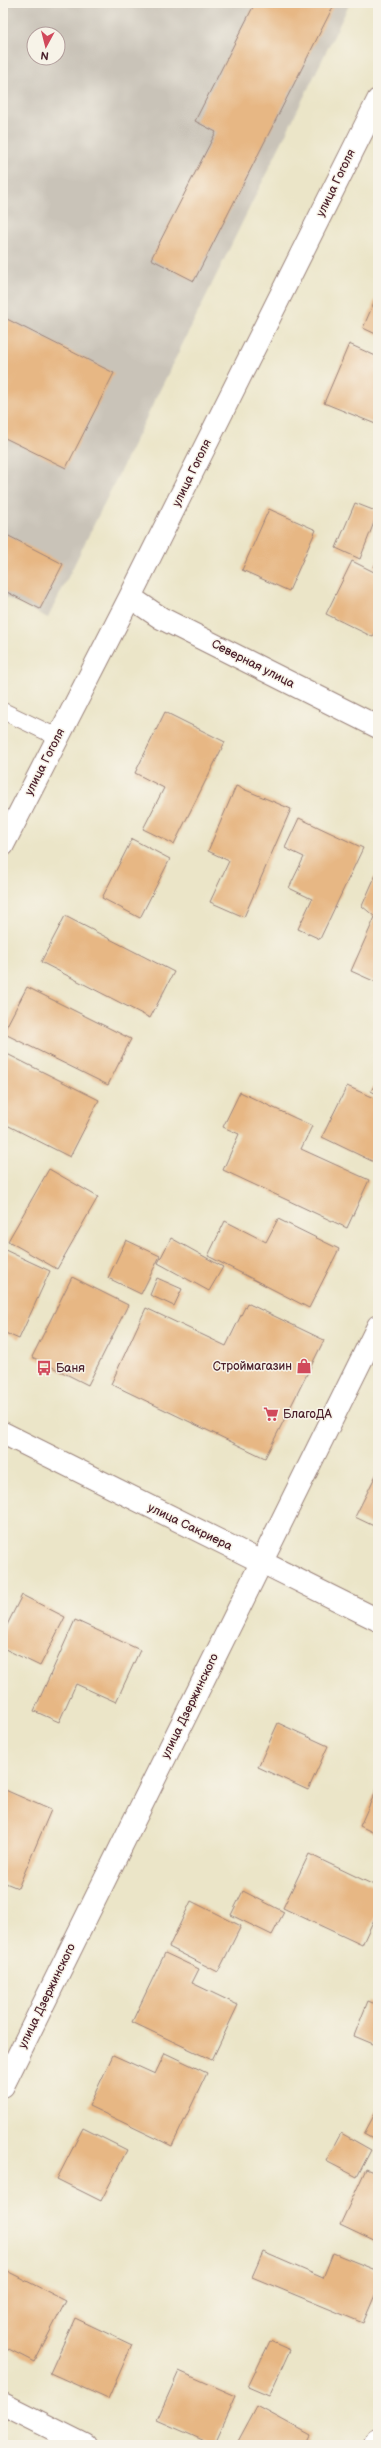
<svg xmlns="http://www.w3.org/2000/svg" width="381" height="2448" viewBox="0 0 381 2448" font-family="'Balsamiq Sans',sans-serif">
<style>
.industrial{fill:#c9c3b8;fill-rule:evenodd}
.building{fill:#e7b784}
.lines{fill:none;stroke-linecap:round;stroke-linejoin:round}
.service-casing{stroke:#9a827a;stroke-width:18}
.minor-casing{stroke:#9a827a;stroke-width:24}
.tertiary-casing{stroke:#9a827a;stroke-width:24}
.service{stroke:#fff;stroke-width:16}
.minor{stroke:#fff;stroke-width:22}
.tertiary{stroke:#fff;stroke-width:22}
.labels{text-anchor:middle;dominant-baseline:central;stroke-width:3;stroke-linejoin:round;paint-order:stroke}
.street-label{font-size:12px;fill:#4a1f2b;stroke:#f7f3e8}
.poi-label{font-size:12px;fill:#4a1f2b;stroke:#f7f3e8;text-anchor:start}
</style>
<rect width="100%" height="100%" fill="#f7f3e8"/>
<filter id="ink" filterUnits="userSpaceOnUse"><feTurbulence type="fractalNoise" baseFrequency=".025" numOctaves="2"/><feDisplacementMap in="SourceGraphic" scale="8" xChannelSelector="R" yChannelSelector="G"/><feConvolveMatrix kernelMatrix="1 2 1 2 8 2 1 2 1" color-interpolation-filters="sRGB"/></filter>
<filter id="wash" filterUnits="userSpaceOnUse"><feTurbulence type="fractalNoise" baseFrequency=".012" numOctaves="4" result="noise"/><feDisplacementMap in="SourceGraphic" scale="16" xChannelSelector="R" yChannelSelector="G"/><feGaussianBlur stdDeviation="0.9" result="paint"/><feColorMatrix in="noise" values="0 0 0 0 0 0 0 0 0 0 0 0 0 0 0 0 0 1.4 0 .05"/><feComposite in="paint" operator="in"/></filter>
<g filter="url(#wash)">
<rect width="100%" height="100%" fill="#ebe5c8"/>
<path class="industrial" d="M3 3H350L48 618 3 596ZM34 34H58V58H34Z"/>
<g id="blocks">
<path class="building" d="M255 3H335L194 281 151 259 216 132 195 121Z
M378 293V335L363 328Z
M3 317 114 373 66 468 3 437Z
M349 344 378 357V425L324 403Z
M355 503 378 512 360 559 336 548Z
M269 509 316 530 289 591 242 570Z
M3 533 63 564 40 609 3 590Z
M378 559V569L374 567Z
M352 561 378 574V627L373 637 326 614Z
M165 712 225 742 174 844 143 829 164 788 135 773Z
M236 786 291 809 244 917 210 902 229 861 208 851Z
M299 818 363 848 320 939 298 929 312 899 289 888 304 857 285 848Z
M132 839 170 859 140 918 102 898Z
M378 870V983L351 971 375 917 362 906Z
M65 916 174 972 150 1018 41 962Z
M27 987 131 1039 108 1085 3 1033Z
M3 1052 99 1100 70 1157 3 1123Z
M378 1079V1095L371 1091Z
M347 1086 378 1100V1164L322 1137Z
M240 1092 312 1126 301 1149 369 1180 347 1228 223 1170 239 1134 223 1127Z
M49 1169 98 1197 57 1269 8 1241Z
M278 1219 339 1249 309 1308 208 1256 225 1221 266 1242Z
M171 1238 223 1267 209 1291 158 1263Z
M126 1240 160 1256 141 1294 108 1278Z
M3 1249 50 1271 19 1339 3 1332Z
M72 1277 128 1305 88 1385 32 1357Z
M157 1278 182 1289 174 1306 150 1295Z
M247 1303 324 1340 265 1458 111 1384 146 1308 226 1346Z
M378 1471V1528L355 1517Z
M22 1595 65 1617 40 1666 3 1648V1633Z
M75 1620 140 1650 116 1702 76 1684 59 1722 34 1711Z
M278 1723 328 1746 308 1790 258 1767Z
M378 1786V1835L360 1826Z
M3 1789 51 1810 18 1888 3 1882Z
M309 1854 378 1887V1911L362 1945 283 1908Z
M243 1891 284 1912 272 1935 231 1915Z
M191 1901 241 1926 218 1972 169 1947Z
M165 1953 199 1969 192 1983 238 2005 212 2060 132 2022Z
M368 2001 378 2005V2046L354 2036Z
M165 2053 207 2073 172 2146 89 2106 113 2055 155 2074Z
M378 2108V2142L364 2134Z
M83 2128 127 2150 101 2201 57 2179Z
M341 2133 371 2150 357 2177 326 2161Z
M366 2169 378 2174V2243L340 2225Z
M263 2252 323 2278 333 2253 378 2271V2288L363 2323 252 2277Z
M3 2269 66 2301 34 2362 3 2346Z
M75 2318 132 2345 108 2399 50 2373Z
M270 2341 290 2350 269 2396 248 2387Z
M179 2371 236 2396 214 2445 157 2420Z
M257 2406 310 2435 305 2445H236Z"/>
</g>
</g>
<g filter="url(#ink)">
<use href="#blocks" fill-opacity="0" stroke="#9a827a" stroke-width="1"/>
<g class="lines">
<g class="service-casing">
<path id="service" d="M3 711 57 737"/>
</g>
<g class="minor-casing">
<path id="minor" d="M130 597 161 618 378 727
M3 845 130 597 378 100
M3 2086 378 1326
M3 2404 85 2445
M375 2445 378 2439"/>
</g>
<g class="tertiary-casing">
<path id="tertiary" d="M3 1433 378 1620"/>
</g>
<use href="#service" class="service"/>
<use href="#minor" class="minor"/>
<use href="#tertiary" class="tertiary"/>
</g>
</g>
<defs>
<g id="shop-bare" transform="scale(1.2)"><path d="M-5-2.5h2.3a2.7 3.5 0 0 1 5.4 0H5L5.5 6h-11ZM-1.5-2.5h3a1.5 2.3 0 0 0-3 0Z" fill="#d1495b" stroke="#f7f3e8" stroke-width="2.5" paint-order="stroke"/></g>
<g id="bus-bare" transform="scale(1.2)"><path d="M-5-6H5V4H4V6H2V4H-2V6H-4V4H-5ZM-3.5-4V0h7V-4ZM-3.5 1.2v1.5H-2V1.2ZM2 1.2v1.5H3.5V1.2Z" fill="#d1495b" stroke="#f7f3e8" stroke-width="2.5" paint-order="stroke"/></g>
<g id="supermarket-bare" transform="scale(1.2)"><path d="M-6-5.5h2.5l.6 2H6L4.5 2H-2.5L-4.4-4H-6ZM-1.5 3.2a1.3 1.3 0 1 0 .1 0ZM3 3.2a1.3 1.3 0 1 0 .1 0Z" fill="#d1495b" stroke="#f7f3e8" stroke-width="2.5" paint-order="stroke"/></g>
</defs>
<g fill-rule="evenodd">
<use href="#shop-bare" x="304" y="1366"/>
<use href="#bus-bare" x="44" y="1368"/>
<use href="#supermarket-bare" x="271" y="1414"/>
</g>
<g class="labels">
<g class="street-label">
<text transform="translate(336 183) rotate(-64)">улица Гоголя</text>
<text transform="translate(192 473) rotate(-64)">улица Гоголя</text>
<text transform="translate(253 664) rotate(27)">Северная улица</text>
<text transform="translate(45 762) rotate(-63)">улица Гоголя</text>
<text transform="translate(190 1527) rotate(26)">улица Сакриера</text>
<text transform="translate(190 1706) rotate(-64)">улица Дзержинского</text>
<text transform="translate(47 1996) rotate(-64)">улица Дзержинского</text>
</g>
<g class="poi-label">
<text x="292" y="1366" text-anchor="end">Строймагазин</text>
<text x="56" y="1368">Баня</text>
<text x="283" y="1414">БлагоДА</text>
</g>
</g>
<rect width="381" height="2448" fill="none" stroke="#f7f3e8" stroke-width="16"/>
<g transform="translate(46 46) rotate(187)"><circle r="19" fill="#f7f3e8" stroke="#b29e9c"/>
<path d="M0-3L7 15L0 10L-7 15Z" fill="#d1495b"/>
<text y="-6" font-size="11" font-weight="bold" text-anchor="middle" fill="#4a1f2b">N</text>
</g>
</svg>
